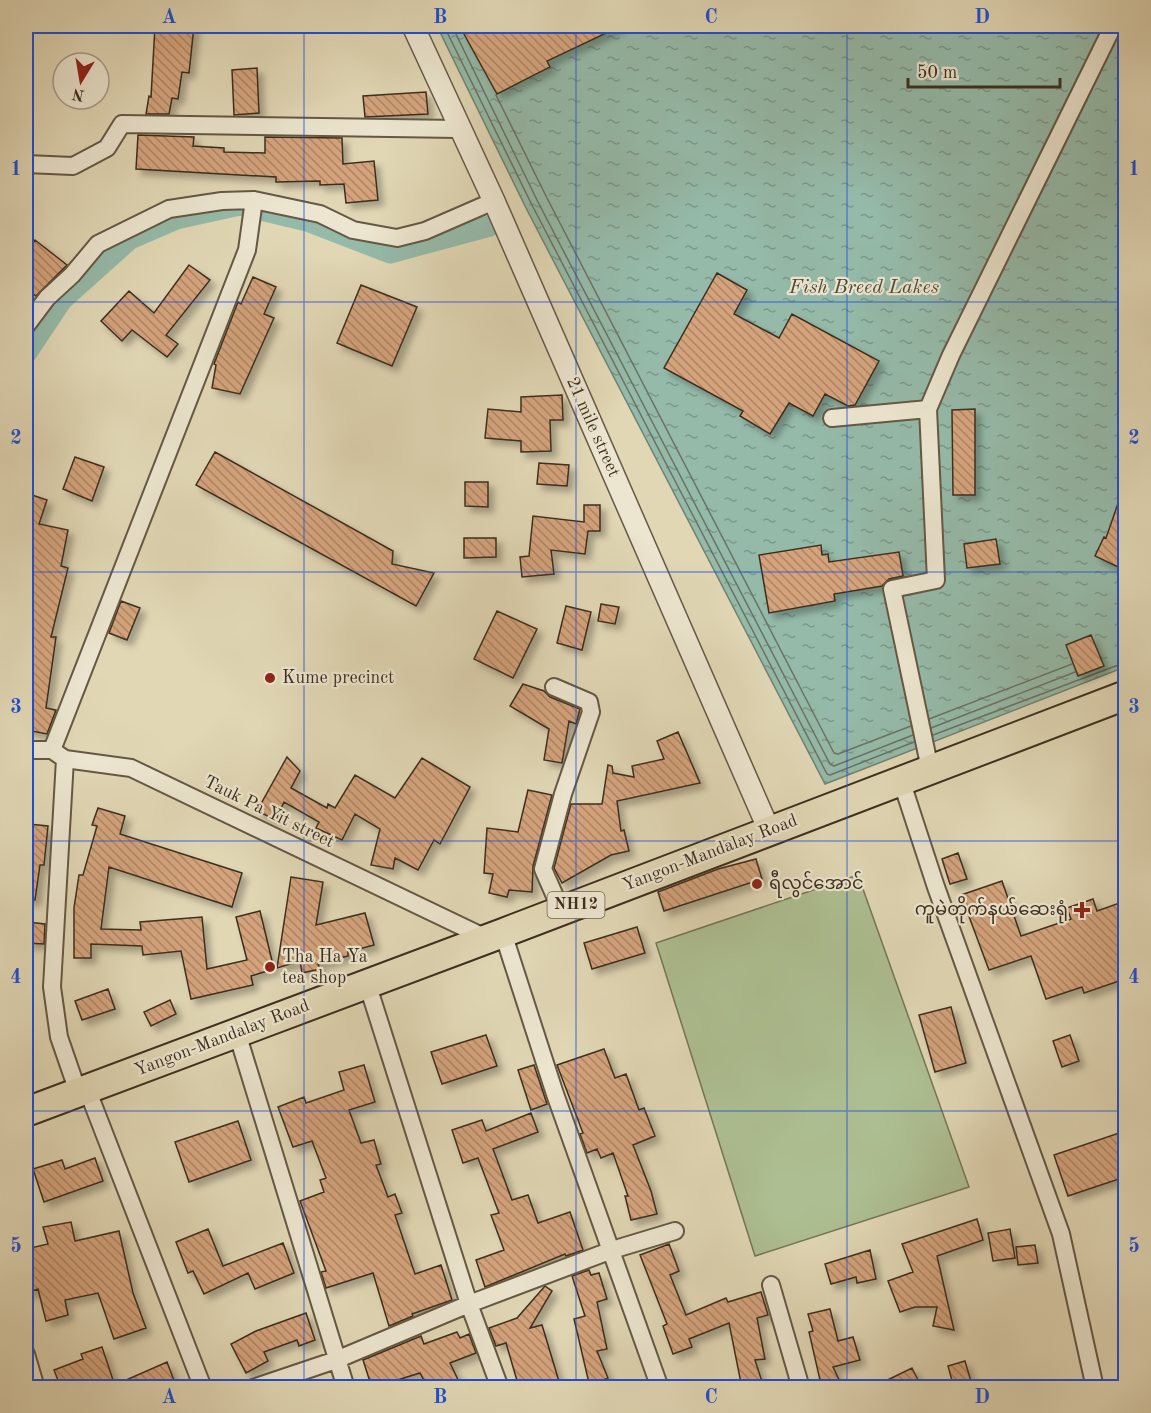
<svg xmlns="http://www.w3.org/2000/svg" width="1151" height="1413" viewBox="0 0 1151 1413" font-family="'Old Standard TT','Noto Sans Myanmar',serif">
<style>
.pitch{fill:#adbf92;stroke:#747658;stroke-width:1.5}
.water{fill:url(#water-ripples);stroke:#718271;stroke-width:1.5}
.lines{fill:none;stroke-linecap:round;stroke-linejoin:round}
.shore{stroke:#687464;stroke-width:1.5}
.canal{stroke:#95baa9;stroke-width:21}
.building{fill:url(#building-back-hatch);stroke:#3c2e1e;stroke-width:1.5;filter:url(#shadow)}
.minor-casing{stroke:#655844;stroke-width:20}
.tertiary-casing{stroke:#655844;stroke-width:24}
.trunk-casing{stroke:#3c2e1e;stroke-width:32}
.minor{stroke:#ece5cf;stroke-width:16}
.tertiary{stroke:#ece5cf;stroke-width:21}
.trunk{stroke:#e1d7b5;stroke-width:28}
.grid{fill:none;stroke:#1d4ed8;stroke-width:1.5;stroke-opacity:0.55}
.poi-dot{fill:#8f2418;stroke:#ece5cf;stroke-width:2}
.labels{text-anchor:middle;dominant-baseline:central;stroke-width:4.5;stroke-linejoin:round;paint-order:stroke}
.shield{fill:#ece5cf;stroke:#716553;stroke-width:1.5}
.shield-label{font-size:16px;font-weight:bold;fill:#3c2e1e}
.street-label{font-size:18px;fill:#3c2e1e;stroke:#ece5cf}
.poi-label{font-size:18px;fill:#3c2e1e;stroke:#ece5cf;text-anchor:start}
.water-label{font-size:20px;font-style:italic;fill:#4e4a3a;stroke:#ece5cf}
.neatline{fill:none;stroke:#1d4ed8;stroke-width:2}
.grid-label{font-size:20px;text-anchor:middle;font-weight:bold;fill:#1d4ed8}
</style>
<defs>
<pattern id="water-ripples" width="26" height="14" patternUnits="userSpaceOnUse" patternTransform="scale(1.5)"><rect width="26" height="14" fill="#95baa9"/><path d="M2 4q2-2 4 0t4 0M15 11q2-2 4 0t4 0" fill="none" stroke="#7b9889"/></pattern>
<pattern id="building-back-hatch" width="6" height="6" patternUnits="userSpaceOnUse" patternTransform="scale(1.5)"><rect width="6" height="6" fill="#d4a37c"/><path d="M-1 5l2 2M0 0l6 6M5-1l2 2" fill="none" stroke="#ad8565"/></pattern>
<filter id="shadow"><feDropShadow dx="5.5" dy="5.5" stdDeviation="3" flood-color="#0004"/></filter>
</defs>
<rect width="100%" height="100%" fill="#e1d7b5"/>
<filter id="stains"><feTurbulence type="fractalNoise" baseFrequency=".00333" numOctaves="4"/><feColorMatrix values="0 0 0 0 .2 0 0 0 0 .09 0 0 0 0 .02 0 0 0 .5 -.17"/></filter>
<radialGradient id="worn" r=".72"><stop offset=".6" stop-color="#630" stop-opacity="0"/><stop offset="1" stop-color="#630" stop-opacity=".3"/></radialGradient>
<path class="pitch" d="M858 875 969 1187 755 1256 656 943Z"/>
<path class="water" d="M437 26H1125V667L825 784 526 208Z"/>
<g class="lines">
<path class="shore" d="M444 26 532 205 827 774 830 775 914 742
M452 26 538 202 830 764 834 766 913 735
M496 95 547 198 834 753 838 754 911 726
M929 719 1072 664
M931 728 1075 672
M933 735 1126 662"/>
<path class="canal" d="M26 354 62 300 130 239 176 219 240 205 307 221 390 253 490 226"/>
</g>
<path class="building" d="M155 26H194L189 73 182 72 178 99 172 98 169 114H146L149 96 151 97Z
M477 26H621L547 61 550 67 497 94 464 34Z
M257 68 259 113 234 115 232 70Z
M426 92 428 114 365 117 363 96Z
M138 135 194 137 193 146 224 148V152L265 153V137L342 138 343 164 374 161 378 200 346 203 344 184 320 185V181L276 182V177L136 169Z
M35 240 67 265 36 296 26 288V252Z
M189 265 210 280 166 335 178 344 167 357 132 330 122 341 101 321 129 291 154 313Z
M717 273 747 290 734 314 779 338 792 314 879 361 855 405 848 406 825 394 813 416 789 403 770 434 740 416 743 411 664 368Z
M253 277 276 287 264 314 274 318 240 394 212 388 216 365 214 364 238 302 241 304Z
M361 285 417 307 392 366 337 343Z
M562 395 563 420H550L551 451 521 452V441L485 438 488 409 521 412V397Z
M975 409V495H953L952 410Z
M215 452 393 551 392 564 434 573 416 606 196 485Z
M75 457 104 467 92 501 63 489Z
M539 463 569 465 567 486 537 484Z
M465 482H488V507L465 506Z
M1123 489 1125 490V550L1118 567 1095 556 1104 537 1106 538Z
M26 493 47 500 39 524 68 530 61 566 68 568 51 637H56L46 708 56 710 47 734 26 730Z
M584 505H600V531H588L585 554 551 550 554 574 522 577 520 557 529 556 533 516 584 522Z
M464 538H496V557L464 558Z
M996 539 1000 564 967 568 964 544Z
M821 545 822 555 828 554 829 562 899 552 903 576 889 579 882 586 834 594 835 601 769 613 759 555Z
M121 601 140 608 127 640 109 633Z
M601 604 619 607 615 624 598 621Z
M566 606 591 612 582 650 557 643Z
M497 611 537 629 513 678 474 659Z
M1091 635 1104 666 1078 676 1066 645Z
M523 684 544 691 550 697 580 709 576 724 569 721 562 763 544 760 549 729 510 706Z
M678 732 700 783 617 801 621 831 624 830 629 851 611 855 562 883 554 868 571 804H602L608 765 612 766 613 773 634 777 632 766 664 759 657 741Z
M287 757 300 771 291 788 327 808 328 804 335 808 355 775 395 798 422 758 470 787 440 844 434 840 418 870 395 858 393 869 371 865 380 829 355 814 342 840 316 828 319 822 284 802 276 820 257 811Z
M528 790 552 795 533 866 532 892 509 890 507 897 489 893 493 874 484 873 487 828 518 832Z
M98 808 125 816 120 834 242 873 232 907 109 867 101 929 141 930 140 922 202 917 207 969 247 960 236 917 260 911 274 969 251 976 253 985 191 999 181 951 143 955 142 946 91 944V958H74V908L79 875H83L97 826 92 825Z
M28 824 48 826 44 865H40L35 900H26Z
M958 853 967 879 950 884 942 859Z
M756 859 762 879 664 911 658 892 718 869Z
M291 877 323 882 316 925 365 913 374 945 348 952V956L318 964 320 969 302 973 300 961 277 968Z
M1002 881 1021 936 1071 919 1067 908 1093 899 1097 911 1125 901V946L1119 948 1125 968V979L1084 993 1082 987 1046 999 1031 956 989 970 961 895Z
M27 922 45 924 44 944 26 943Z
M637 927 645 953 592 969 584 943Z
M108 989 115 1009 82 1020 75 1001Z
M170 1000 176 1014 151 1026 144 1012Z
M951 1007 966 1063 935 1072 919 1015Z
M486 1035 497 1066 442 1084 431 1052Z
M1070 1035 1079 1061 1062 1067 1053 1041Z
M604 1049 615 1078 626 1074 639 1110 644 1108 655 1136 633 1145 651 1191 657 1214 631 1220 625 1196H628L613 1153 601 1158 597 1149 587 1153 580 1134 583 1133 557 1065Z
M364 1065 375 1102 349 1110 361 1143 374 1140 381 1164 376 1165 388 1197 395 1194 402 1213 395 1215 415 1274 441 1265 452 1300 412 1314 413 1316 389 1326 373 1273 326 1288 321 1272 326 1271 300 1201 324 1192 320 1180 326 1178 312 1141 293 1147 278 1107 304 1097 306 1103 344 1090 339 1072Z
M534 1065 547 1104 531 1110 518 1070Z
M531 1113 538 1132 493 1149 512 1200 528 1195 538 1223 570 1212 583 1250 566 1256 565 1254 485 1287 476 1260 504 1250 491 1215 499 1213 478 1158 463 1163 452 1130 482 1120 486 1131Z
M238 1121 251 1160 189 1182 175 1142Z
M1125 1131V1177L1068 1196 1054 1155Z
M95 1158 103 1181 44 1202 33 1169 62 1160 65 1169Z
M977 1219 983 1240 937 1256 954 1330 933 1326 937 1307H915L900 1312 888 1281 913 1272 902 1244Z
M71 1222 75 1241 119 1231 133 1293 146 1328 114 1339 98 1293 65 1300 68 1315 46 1321 38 1289 26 1293V1249L48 1244 43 1227Z
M208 1229 223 1266 283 1243 294 1273 255 1289 248 1273 204 1294 193 1271 188 1273 176 1242Z
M1010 1229 1015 1258 993 1261 988 1233Z
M669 1244 679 1271 670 1275 686 1315 726 1298 728 1302 761 1292 768 1315 757 1318 765 1359 755 1360 764 1388H742L729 1323 689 1339 692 1347 673 1354 663 1326 667 1324 640 1255Z
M1035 1245 1038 1263 1018 1265 1016 1247Z
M870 1250 876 1279 857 1283 856 1277 831 1284 825 1264Z
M589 1270 591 1275 599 1273 607 1299 597 1302 607 1349 597 1351 608 1378 597 1383H589L574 1319 585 1316 572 1276Z
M545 1286 552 1291 530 1328 542 1325 561 1388H535L533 1380 518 1384 506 1343 496 1346 489 1328 517 1318Z
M830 1309 838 1341 853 1337 860 1360 833 1367 843 1388H825L820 1380 809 1332 813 1331 808 1314Z
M306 1313 315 1340 299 1346 297 1340 264 1352 268 1361 246 1373 231 1344 256 1331Z
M457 1332 460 1338 469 1334 476 1353 450 1363 462 1388H428L420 1373 372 1388 363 1360 421 1336 424 1344Z
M102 1347 113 1380 91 1388H61L54 1370 83 1359 81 1354Z
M965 1361 972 1385 954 1388 948 1366Z
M167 1362 175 1383 163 1388H108Z
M912 1368 922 1388H871Z"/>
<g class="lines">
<g class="minor-casing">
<path id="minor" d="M26 164 73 166 107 148 122 124 458 129
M26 326 47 298 72 275 98 244 169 209 222 201 254 200 320 214 353 230 397 238 425 231 494 201
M832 418 928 409
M554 687 589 702 591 712 563 794 543 869 561 910
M26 750H52L65 759 131 768 488 939
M52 750 247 250 254 200
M65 759 52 987 59 1037 78 1092
M930 769 892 589 936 580 928 409 951 355 1113 26
M901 780 936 887 1061 1234 1095 1388
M503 933 555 1094 660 1388
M367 983 469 1304 500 1388
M237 1033 346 1388
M87 1089 203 1388
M771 1285 801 1388
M26 1354 36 1388
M253 1388 336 1360 469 1304 612 1250 675 1231"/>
</g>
<g class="tertiary-casing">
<path id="tertiary" d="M413 26 494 201 769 830"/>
</g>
<g class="trunk-casing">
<path id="trunk" d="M26 1112 503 933 1126 695"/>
</g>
<use href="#minor" class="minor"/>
<use href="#tertiary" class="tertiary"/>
<use href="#trunk" class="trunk"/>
</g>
<path class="grid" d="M304 26V1388M576 26V1388M847 26V1388M26 302H1126M26 572H1126M26 841H1126M26 1111H1126"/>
<g class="poi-dot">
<circle cx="270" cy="678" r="6"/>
<circle cx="757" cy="884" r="6"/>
<path d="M1079 901h6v6h6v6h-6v6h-6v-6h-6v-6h6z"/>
<circle cx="270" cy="967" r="6"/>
</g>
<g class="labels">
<rect class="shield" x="547.5" y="892" width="57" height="26" rx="4.5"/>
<g class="shield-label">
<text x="576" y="905">NH12</text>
</g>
<g class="street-label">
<text transform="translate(593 427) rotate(66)">21 mile street</text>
<text transform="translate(269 812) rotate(26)">Tauk Pa Yit street</text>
<text transform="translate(710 853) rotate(-21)">Yangon-Mandalay Road</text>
<text transform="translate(222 1038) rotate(-21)">Yangon-Mandalay Road</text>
</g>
<g class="poi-label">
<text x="282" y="678">Kume precinct</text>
<text x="769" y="884">ရီလွင်အောင်</text>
<text x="1068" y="910" text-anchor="end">ကူမဲတိုက်နယ်ဆေးရုံ</text>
<text x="282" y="957">Tha Ha Ya<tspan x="282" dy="21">tea shop</tspan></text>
</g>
<g class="water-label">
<text x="864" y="288">Fish Breed Lakes</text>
</g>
</g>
<rect width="1151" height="1413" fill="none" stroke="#e1d7b5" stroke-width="66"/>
<g transform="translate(81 81) rotate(191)"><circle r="28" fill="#ece5cf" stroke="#a69c88" stroke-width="1.5"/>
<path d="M0-4.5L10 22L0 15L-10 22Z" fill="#8f2418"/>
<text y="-9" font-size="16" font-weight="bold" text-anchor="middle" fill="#3c2e1e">N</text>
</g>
<path d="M908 78v9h152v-9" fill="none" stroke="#3c2e1e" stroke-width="3"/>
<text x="917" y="78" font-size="18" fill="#3c2e1e" stroke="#ece5cf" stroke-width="4.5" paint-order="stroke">50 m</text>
<rect x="33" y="33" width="1085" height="1347" class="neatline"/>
<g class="grid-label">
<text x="169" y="23">A</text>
<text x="440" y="23">B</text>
<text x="711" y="23">C</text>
<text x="982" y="23">D</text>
<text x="16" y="175">1</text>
<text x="1134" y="175">1</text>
<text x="16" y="444">2</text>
<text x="1134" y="444">2</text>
<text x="16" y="713">3</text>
<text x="1134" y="713">3</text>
<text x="16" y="983">4</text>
<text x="1134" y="983">4</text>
<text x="16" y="1252">5</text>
<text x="1134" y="1252">5</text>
<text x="169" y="1403">A</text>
<text x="440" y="1403">B</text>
<text x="711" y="1403">C</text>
<text x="982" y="1403">D</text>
</g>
<rect width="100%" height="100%" filter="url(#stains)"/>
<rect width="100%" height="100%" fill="url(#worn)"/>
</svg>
